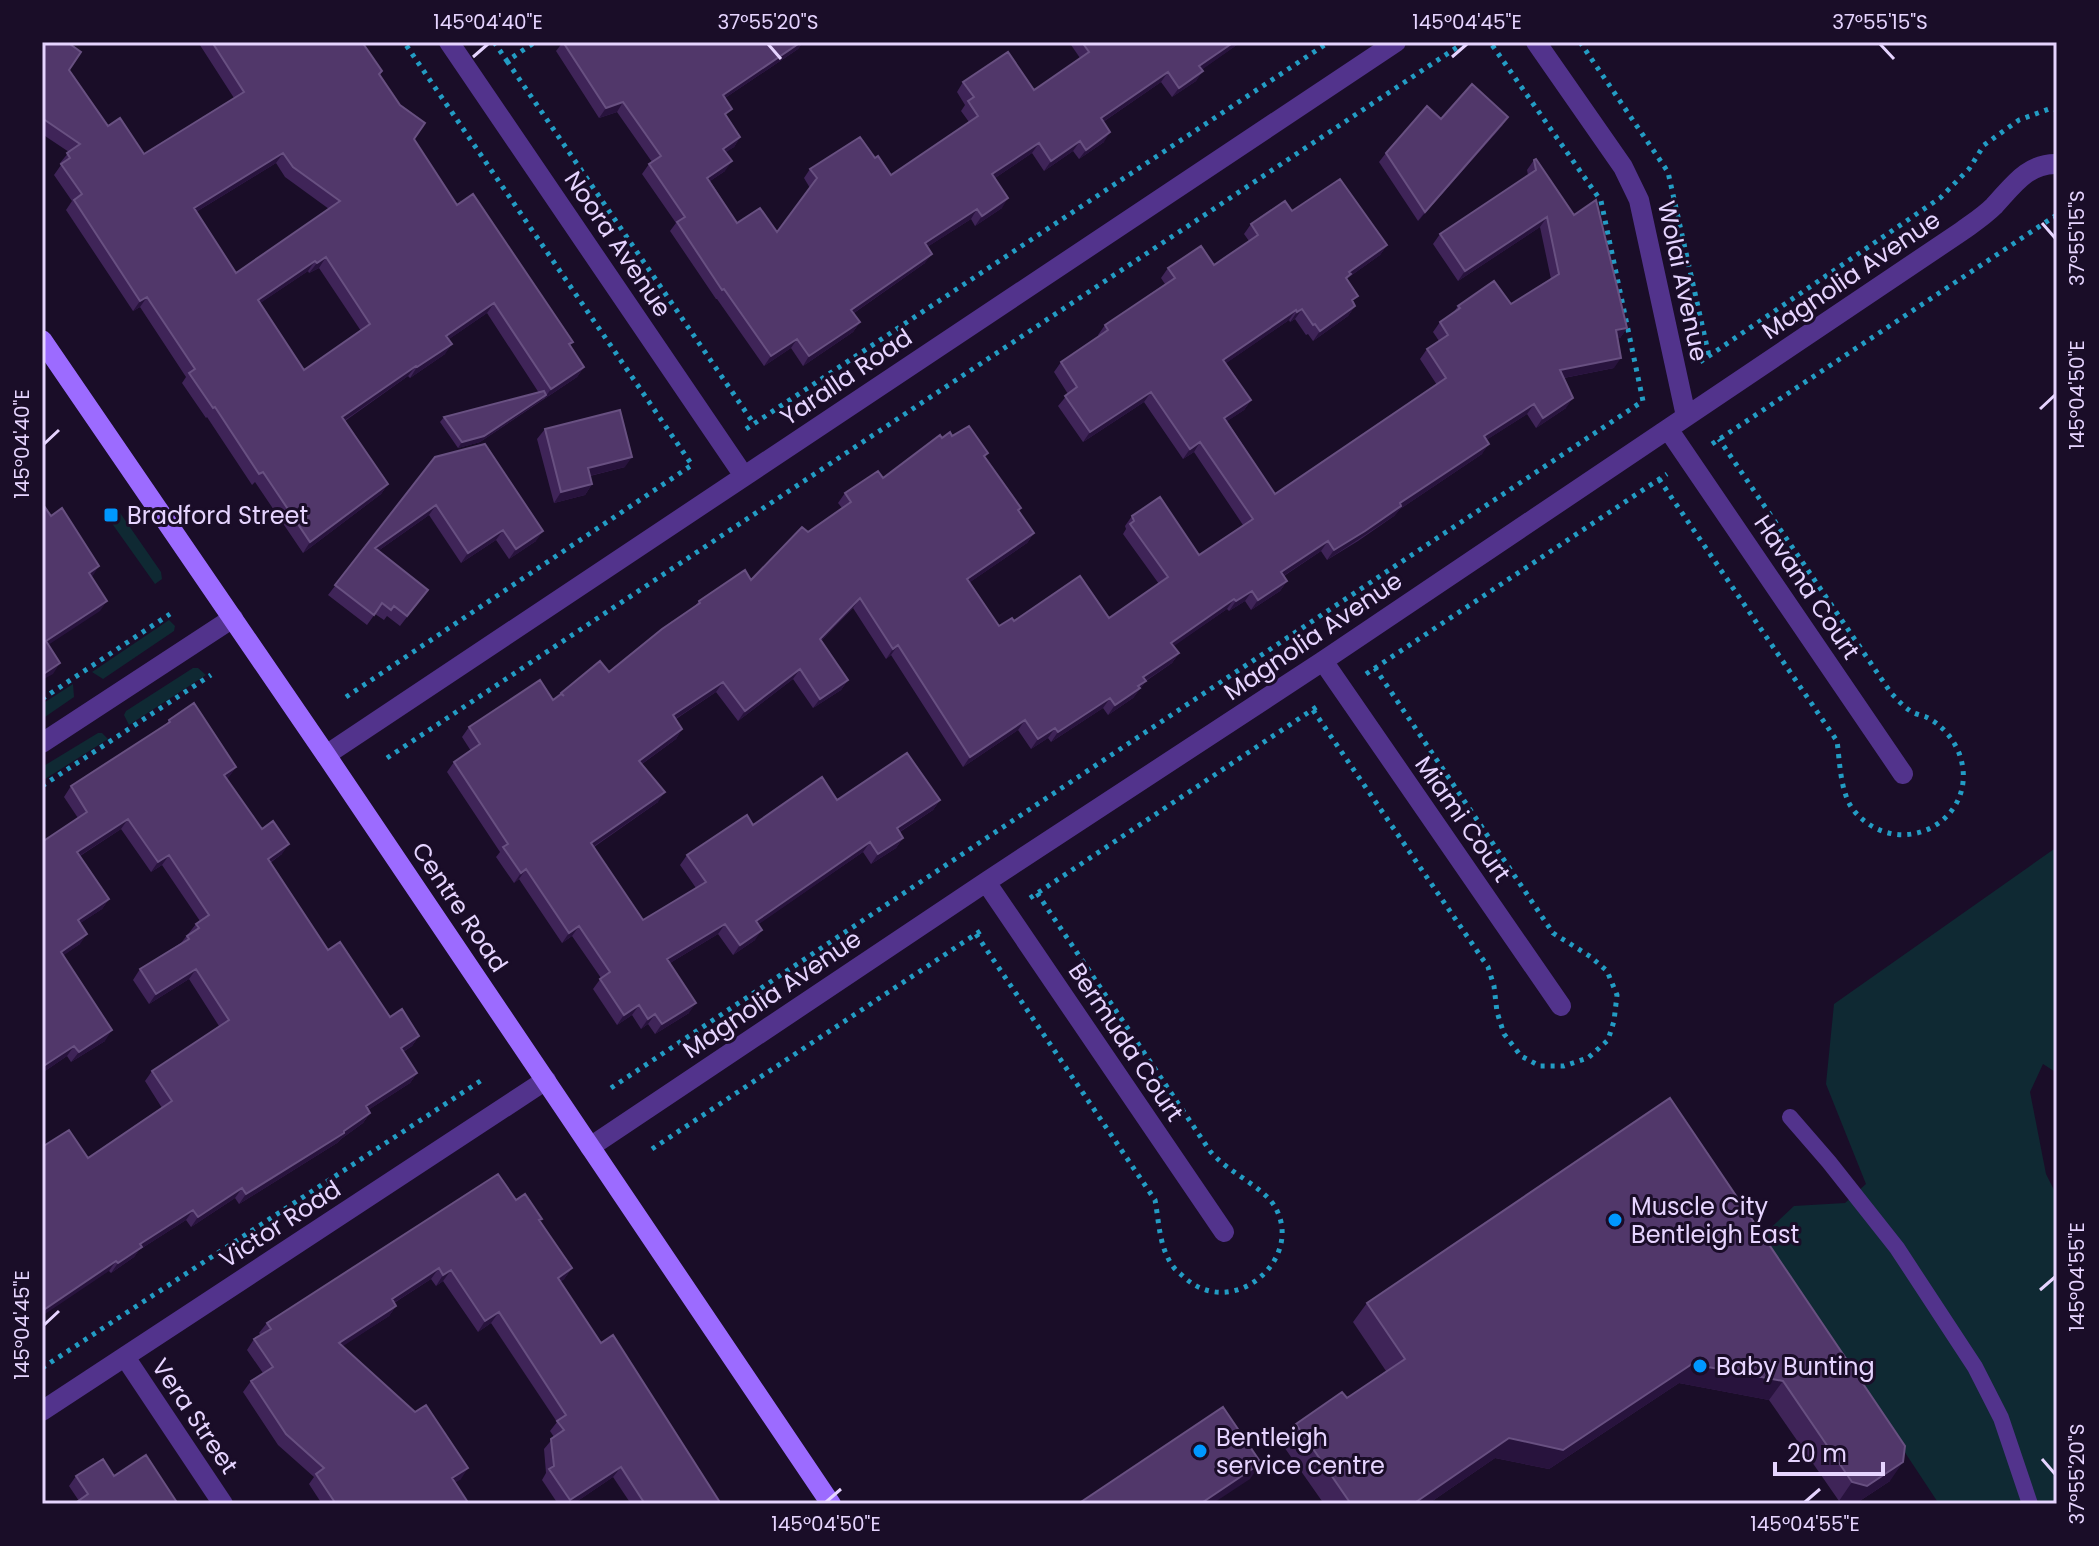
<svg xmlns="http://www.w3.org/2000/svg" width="2099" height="1546" viewBox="0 0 2099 1546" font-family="Poppins,sans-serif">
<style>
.green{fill:#0f2933}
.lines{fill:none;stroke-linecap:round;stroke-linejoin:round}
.path{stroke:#239cc4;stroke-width:5;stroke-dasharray:4 6;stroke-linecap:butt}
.service{stroke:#52338c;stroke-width:16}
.minor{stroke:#52338c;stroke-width:20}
.secondary{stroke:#9c6bff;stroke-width:20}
.wall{fill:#3f2458;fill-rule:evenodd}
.shaded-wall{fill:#28133d}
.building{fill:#51376a;stroke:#685081;stroke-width:2;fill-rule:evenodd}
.ticks{fill:none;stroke:#e6d4ff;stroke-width:3}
.poi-dot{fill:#0097ff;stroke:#1a0d28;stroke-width:3}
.labels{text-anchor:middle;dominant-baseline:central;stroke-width:6;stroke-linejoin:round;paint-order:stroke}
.street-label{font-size:24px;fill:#e6d4ff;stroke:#1a0d28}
.poi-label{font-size:24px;fill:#e6d4ff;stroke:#1a0d28;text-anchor:start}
.neatline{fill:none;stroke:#e6d4ff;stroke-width:3}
.ticks-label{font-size:20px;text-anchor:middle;fill:#e6d4ff}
</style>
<rect width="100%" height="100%" fill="#1a0d28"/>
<path class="green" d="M116 507 161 572 162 579 155 584 106 515Z
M169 620 175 626 174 631 103 679 92 672Z
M193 668H198L206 675 129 725 124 715 126 711Z
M73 684 74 697 42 719V704Z
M98 733H102L108 739 42 781V767Z
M2057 847V1073L2043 1064 2030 1092 2046 1174 2057 1196V1504H1939L1762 1236 1794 1206 1845 1203 1866 1184 1826 1084 1834 1004Z"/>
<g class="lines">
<path class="path" d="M494 42 507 61 535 42
M1580 42 1668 172 1709 356
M507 61 754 424
M1700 362 1940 198 1969 169 1984 145 2019 120 2049 109 2057 110
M746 429 1329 42
M1712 444 2055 216 2057 220
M1659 479 1837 741C1840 762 1840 795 1855 812 1902 865 1983 817 1959 753 1953 738 1941 724 1926 717 1921 715 1914 714 1909 710 1903 706 1897 699 1891 693L1719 439
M1366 674 1667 474
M346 697 692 465 404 42
M42 699 170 614
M1313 710 1488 967 1494 986 1497 1012 1504 1034 1521 1056 1540 1066H1564L1588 1058 1608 1040 1614 1021 1617 995 1607 971 1591 957 1553 933 1375 668
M387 758 1465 42
M42 786 211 675
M1030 898 1321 704
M976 934 1155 1200C1159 1221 1159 1246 1172 1265 1175 1270 1181 1274 1185 1278 1234 1321 1305 1258 1275 1207 1264 1187 1227 1172 1210 1151L1037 893
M611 1088 1643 401 1601 201 1490 42
M652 1149 985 928
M42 1368 485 1078"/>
<path class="service" d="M1790 1117 1829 1162 1897 1248 1975 1367 2001 1418 2030 1504"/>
<path class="minor" d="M449 42 744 476
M1536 42 1623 167 1639 200 1686 416
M1668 429 1903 774
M1323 661 1561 1006
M42 743 233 618
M326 755 1396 42
M986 882 1224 1232
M590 1147 986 882 1323 661 1962 231C1973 223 1984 216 1994 206 2012 187 2027 163 2057 164
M125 1357 223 1504
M42 1411 546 1080"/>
<path class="secondary" d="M42 340 326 755 831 1504"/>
</g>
<path class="wall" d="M42 42 69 70 108 126 144 154 234 98 198 42H362L382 71 380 75 414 139 457 205 570 346 584 367 577 377 480 442 458 448 440 422 444 417 539 393 487 313 449 339 445 354 410 378 408 376 345 421 388 484 381 494 303 553 255 482 252 485 207 417 206 418 182 383 186 377 140 307 133 311 66 210 72 201 54 175 61 165 60 163 69 152 42 134ZM276 163 285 177 329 209 236 273 196 212ZM319 268 361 331 304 370 260 303 308 271 309 273Z
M563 42H803L798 49 725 98 726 117 740 137 734 147 725 152V171L710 181 737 223 777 232 810 188 804 178 810 169 875 158 891 175 969 122 961 111 965 105 957 92 963 82 1034 90 1080 58 1069 42H1241L1202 69 1196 81 1172 97 1161 82 1103 122 1104 142 1079 159 1073 151 1044 171 1032 153 995 178 1002 208 975 226 971 219 927 247 925 263 854 313 860 322 853 332 803 366 791 348 764 366 717 299H716L670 231 676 223 642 174 649 164 652 162 617 112 599 118 556 51Z
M1508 117 1502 126 1418 221 1379 162 1386 153 1441 119Z
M1534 160 1627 328 1620 338H1617L1614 368 1564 378 1566 408 1536 428 1527 414 1486 440 1482 454 1400 509 1394 516 1358 541 1327 560 1321 551 1284 576 1287 581 1280 591 1251 610 1245 601 1229 611 1227 609 1173 646 1179 653 1172 663 1146 681 1133 698 1108 715 1103 708 1051 742 1048 738 1031 749 1018 730 963 767 891 655 886 659 853 608 821 641 848 680 841 690 813 708 793 679 738 721 716 692 676 719 682 729 676 739 642 764 658 802 594 847 643 920 696 888 680 865 687 855 753 825 837 800H940L933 810 900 832 903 838 896 848 871 864 863 852 758 924 755 940 733 955 718 934 670 963 689 1013 655 1034 648 1024 641 1029 632 1015 617 1025 593 989 601 978 572 936 562 943 519 879 514 883 496 857 500 852 447 772 454 762 471 751 462 737 469 727 553 700 609 672 694 607 699 601 751 580 808 532 842 508 838 503 845 493 883 478 942 438 952 436 985 457 1021 508 1019 511 1034 533 1027 543 970 582 999 626 1014 621 1109 618 1159 584 1123 534 1126 529 1125 526 1132 516 1199 555 1243 525 1194 452 1183 459 1144 402 1083 442 1058 406 1068 394 1054 372 1061 362 1099 336 1098 335 1105 325 1165 284 1161 278 1168 268 1214 265 1249 241 1244 234 1251 224 1292 211 1387 245 1380 255 1349 277 1347 279 1353 303 1355 306 1348 316 1313 341 1308 334 1306 335 1295 319 1290 322 1289 320 1226 363 1251 400 1244 410 1227 421 1275 494 1437 385 1420 359 1427 349 1439 341 1433 332 1440 322 1453 313 1458 306 1511 304 1551 279 1540 227 1458 281 1433 244 1440 234 1528 175 1527 170Z
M545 429 625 467 590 476 592 484 585 495 554 503 537 439Z
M435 457 536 541 509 559 496 540 461 563 429 515 378 551 428 590 400 626 387 616 384 620 375 614 367 625 328 595Z
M169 720 236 767 227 779 262 829 282 854 270 863 328 950 390 1017 419 1036 412 1046 403 1052 417 1073 410 1083 368 1110 370 1113 363 1123 341 1139 337 1143 239 1204 235 1198 191 1227 186 1220 139 1250 134 1257 111 1273 109 1271 88 1158 162 1108 145 1081 152 1071 219 1026 189 979 149 1004 133 980 140 969 181 943 196 924 200 921 162 865 151 872 121 829 80 856 109 899 102 909 80 923V944L63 955 105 1041 71 1062 67 1056 42 1073V842L78 818 64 797 71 786 166 725Z
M1670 1098 1890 1481 1855 1504H1848L1839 1501 1769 1400 1679 1383 1549 1469 1495 1458 1428 1504H1324L1282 1444 1296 1424 1347 1398 1386 1371 1353 1322 1367 1303Z
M516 1200 540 1221 572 1268 564 1279 560 1282 601 1343 721 1504H631L613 1477 573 1504H558L542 1480 546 1473 544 1449 554 1437 550 1431 557 1422 491 1323 478 1332 443 1281 436 1286 431 1279 394 1303 396 1306 389 1316 342 1346 461 1479 455 1482 469 1504H322L309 1484 314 1477 278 1445 243 1392 251 1381 263 1373 247 1350 254 1339 261 1335 259 1333 267 1323Z
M76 1476H114L79 1501 69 1486Z"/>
<path class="shaded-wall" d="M801 42H803L798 49 716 104 723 95Z
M1234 42H1241L1193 76 1199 66Z
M1203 71 1196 81 1172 97 1179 88Z
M1168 72 1161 82 1094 128 1101 118Z
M623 102 617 112 599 118 606 108Z
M1508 117 1502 126 1418 221 1425 212Z
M1110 132 1104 142 1079 159 1086 150Z
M740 137 734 147 716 159 723 149Z
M1080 141 1073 151 1044 171 1051 161Z
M1039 143 1032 153 986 184 992 174Z
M283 153 276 163 186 218 194 208Z
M732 161 725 171 701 187 707 178Z
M1008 198 1002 208 975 226 982 216Z
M977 209 971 219 918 253 925 243Z
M1547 217 1540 227 1458 281 1465 271Z
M1387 245 1380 255 1349 277 1344 284 1349 272Z
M932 254 925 263 845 319 851 310Z
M326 257 319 268 309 273 317 263Z
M315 261 308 271 250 310 258 300Z
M147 297 140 307 133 311 140 301Z
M494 303 487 313 439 346 446 336Z
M1355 306 1348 316 1313 341 1320 331Z
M1302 309 1295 319 1290 322 1297 312Z
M1296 310 1289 320 1216 370 1223 360Z
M860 322 853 332 803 366 809 356Z
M1627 328 1620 338 1609 340 1616 330Z
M797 339 791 348 764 366 771 356Z
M452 344 445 354 410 378 417 367Z
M1621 358 1614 368 1553 380 1560 370Z
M416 366 408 376 335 427 342 417Z
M584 367 577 377 544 399 551 389Z
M1151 392 1144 402 1083 442 1090 432Z
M546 395 542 400 480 442 458 448 462 442Z
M1573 398 1566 408 1536 428 1543 418Z
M1251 400 1244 410 1217 428 1224 418Z
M1534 404 1527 414 1477 446 1484 436Z
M1200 442 1194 452 1183 459 1190 449Z
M1489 444 1482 454 1400 509 1394 516 1327 560 1334 550 1400 503Z
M632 457 625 467 581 478 588 468Z
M388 484 381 494 303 553 310 542Z
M592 484 585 495 554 503 561 492Z
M436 505 429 515 368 558 375 548Z
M503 530 496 540 461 563 468 553Z
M543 531 536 541 509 559 516 549Z
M1034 533 1027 543 960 589 967 579Z
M1328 541 1321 551 1274 582 1281 572Z
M99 566 92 577 89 573Z
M1287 581 1280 591 1251 610 1258 600Z
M1252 591 1245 601 1229 611 1236 601Z
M860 598 853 608 813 649 820 639Z
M1234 599 1227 609 1164 653 1171 643Z
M107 601 100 611 42 649 46 641Z
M898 645 891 655 886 659 893 649Z
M1179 653 1172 663 1136 687 1143 677Z
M60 663 53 674 42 680V675Z
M800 669 793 679 738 721 745 711Z
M848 680 841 690 813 708 820 699Z
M1146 681 1133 698 1108 715 1115 705Z
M723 682 716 692 666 725 673 715Z
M1110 698 1103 708 1051 742 1058 732Z
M1025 720 1018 730 963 767 970 757Z
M1055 728 1048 738 1031 749 1038 739Z
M682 729 676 739 632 771 639 761Z
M236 767 229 777 217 785 224 775Z
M665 792 658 802 584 853 591 843Z
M940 800 933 810 890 838 897 828Z
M128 819 121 829 70 862 77 852Z
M903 838 896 848 871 864 878 854Z
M870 842 863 852 749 931 756 921Z
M289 844 282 854 260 869 268 859Z
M169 855 162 865 151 872 158 862Z
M526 869 519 879 514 883 521 873Z
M109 899 102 909 70 930 78 920Z
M725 924 718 934 660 969 667 959Z
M579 926 572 936 562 943 569 933Z
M762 930 755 940 733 955 740 945Z
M87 934 80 944 54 962 61 952Z
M196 969 189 979 149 1004 156 994Z
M696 1003 689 1013 655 1034 662 1024Z
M639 1005 632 1015 617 1025 624 1015Z
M655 1014 648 1024 641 1029 648 1019Z
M112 1030 105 1041 71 1062 79 1052Z
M419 1036 412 1046 393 1058 401 1048Z
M74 1046 67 1056 42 1073V1067Z
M417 1073 410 1083 359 1116 366 1106Z
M370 1113 363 1123 341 1139 337 1143 239 1204 246 1194Z
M242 1188 235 1198 191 1227 198 1217Z
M193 1210 186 1220 139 1250 134 1257 111 1273 118 1263 140 1244Z
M116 1261 109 1271 42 1316V1311Z
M439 1268 431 1279 384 1309 392 1299Z
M572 1268 564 1279 550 1289 558 1278Z
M451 1270 443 1281 436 1286 443 1275Z
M396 1306 389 1316 331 1354 339 1343Z
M499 1312 491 1323 478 1332 485 1321Z
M1692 1364 1783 1381 1769 1400 1679 1383 1549 1469 1495 1458 1428 1504H1413L1509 1438Z
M1903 1462 1890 1481 1855 1504H1848L1839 1501 1852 1482Z
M1261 1463 1250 1479 1212 1504H1200Z
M621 1467 613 1477 573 1504H568L570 1500Z
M468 1468 461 1479 445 1489 452 1478Z"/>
<path class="building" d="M42 42H67L81 52 69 70 108 126 120 118 144 154 244 92 212 42H362L382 71 379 74 400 105 425 123 414 139 457 205 473 194 573 342 569 344 584 367 551 389 494 303 446 336 452 344 417 367 416 366 342 417 388 484 310 542 263 472 259 474 215 407 213 408 189 373 195 369 147 297 140 301 74 200 82 194 61 164 70 158 67 153 80 144 42 118ZM283 153 293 167 340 201 236 273 194 208ZM326 257 370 324 304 370 258 300 315 261 317 263Z
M563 42H801L723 95 732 109 725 114 740 137 723 149 732 161 707 178 737 223 760 208 777 232 817 178 810 169 860 137 875 158 878 156 891 175 978 116 968 101 974 97 963 82 1008 52 1034 90 1089 52 1082 42H1234L1199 66 1203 71 1179 88 1168 72 1101 118 1110 132 1086 150 1080 141 1051 161 1039 143 992 174 1008 198 982 216 977 209 925 243 932 254 851 310 860 322 809 356 797 339 771 356 724 289 722 290 677 222 685 217 649 164 661 156 623 102 606 108Z
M1472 84 1508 117 1425 212 1386 153 1427 106 1441 119Z
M1536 159 1574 215 1596 200 1627 328 1616 330 1621 358 1560 370 1573 398 1543 418 1534 404 1484 436 1489 444 1400 503 1401 506 1365 531 1334 550 1328 541 1281 572 1287 581 1258 600 1252 591 1236 601 1234 599 1171 643 1179 653 1143 677 1146 681 1138 686 1140 688 1115 705 1110 698 1058 732 1055 728 1038 739 1025 720 970 757 898 645 893 649 860 598 820 639 848 680 820 699 800 669 745 711 723 682 673 715 682 729 639 761 665 792 591 843 643 920 706 882 687 855 747 815 753 825 822 777 837 800 907 753 940 800 897 828 903 838 878 854 870 842 756 921 762 930 740 945 725 924 667 959 696 1003 662 1024 655 1014 648 1019 639 1005 624 1015 600 979 610 972 579 926 569 933 526 869 521 873 503 847 508 844 454 762 480 744 469 727 540 680 553 700 561 694 564 696 561 693 600 661 609 672 662 629 700 603 699 601 745 570 751 580 802 527 808 532 851 502 845 493 878 471 883 478 940 435 942 438 950 432 952 436 969 426 988 453 984 456 1021 508 1018 510 1034 533 967 579 999 626 1012 618 1014 621 1080 576 1109 618 1168 577 1130 524 1134 521 1132 516 1160 497 1199 555 1253 519 1200 442 1190 449 1151 392 1090 432 1065 396 1077 387 1061 362 1108 330 1105 325 1175 278 1168 268 1201 246 1214 265 1258 235 1251 224 1285 201 1292 211 1340 179 1387 245 1349 272 1351 274 1346 278 1358 296 1352 300 1355 306 1320 331 1315 324 1313 325 1302 309 1297 312 1296 310 1223 360 1251 400 1224 418 1275 494 1446 378 1427 349 1448 335 1440 322 1460 308 1458 306 1494 281 1511 304 1559 274 1547 217 1465 271 1440 234 1536 170 1534 160Z
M544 391 546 395 484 436 462 442 444 417Z
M620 410 632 457 588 468 592 484 561 492 545 429Z
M485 444 543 531 516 549 503 530 468 553 436 505 375 548 428 590 407 616 394 606 391 610 382 603 374 615 335 585 435 457Z
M42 503 51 516 62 508 99 566 89 573 107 601 46 641 60 663 42 675Z
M194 703 236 767 224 775 262 829 273 821 289 844 268 859 328 950 340 942 390 1017 402 1009 419 1036 401 1048 417 1073 366 1106 370 1113 344 1131V1133L246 1194 242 1188 198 1217 193 1210 140 1244 142 1247 118 1263 116 1261 42 1311V1147L69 1130 88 1158 172 1101 152 1071 229 1020 196 969 156 994 140 969 189 939 187 936 199 928 196 924 209 915 169 855 158 862 128 819 77 852 109 899 78 920 87 934 61 952 112 1030 79 1052 74 1046 42 1067V842L87 812 71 786 170 722 169 720Z
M1670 1098 1905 1446 1903 1462 1867 1486 1852 1482 1783 1381 1692 1364 1563 1450 1509 1438 1413 1504H1351L1296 1424 1342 1392 1347 1398 1405 1359 1367 1303Z
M498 1174 516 1200 525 1194 542 1219 539 1220 572 1268 558 1278 601 1343 613 1335 721 1504H645L621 1467 570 1500 549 1469 554 1466 551 1439 564 1430 557 1421 566 1415 499 1312 485 1321 451 1270 443 1275 439 1268 392 1299 396 1306 339 1343 415 1412 426 1405 468 1468 452 1478 469 1504H336L316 1474 324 1468 286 1434 251 1381 273 1367 254 1339 271 1329 267 1323Z
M1223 1407 1261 1463 1200 1504H1078Z
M146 1455 178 1504H74L88 1494 76 1476 103 1459 114 1476Z"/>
<path class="ticks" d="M768 44 781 59M1880 44 1894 59M473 57 488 44M1452 57 1467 44M2042 223 2055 238M2040 409 2055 395M44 444 59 430M2040 1290 2055 1277M44 1325 59 1311M2042 1459 2055 1474M826 1502 841 1489M1805 1502 1820 1489"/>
<g class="poi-dot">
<rect x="103" y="507" width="16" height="16" rx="4"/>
<circle cx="1615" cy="1220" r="8"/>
<circle cx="1700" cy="1366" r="8"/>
<circle cx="1200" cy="1451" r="8"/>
</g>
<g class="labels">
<g class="street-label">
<text transform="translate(618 244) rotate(56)">Noora Avenue</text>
<text transform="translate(1851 275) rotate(-34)">Magnolia Avenue</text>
<text transform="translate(1683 281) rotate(78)">Wolai Avenue</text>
<text transform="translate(846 377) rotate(-34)">Yaralla Road</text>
<text transform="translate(1807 587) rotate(56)">Havana Court</text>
<text transform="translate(1313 636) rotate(-34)">Magnolia Avenue</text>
<text transform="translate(1463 819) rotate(55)">Miami Court</text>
<text transform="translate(460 907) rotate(56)">Centre Road</text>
<text transform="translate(772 994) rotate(-34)">Magnolia Avenue</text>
<text transform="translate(1126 1042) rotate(56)">Bermuda Court</text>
<text transform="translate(280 1224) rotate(-33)">Victor Road</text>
<text transform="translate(195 1416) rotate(56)">Vera Street</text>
</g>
<g class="poi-label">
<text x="127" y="515">Bradford Street</text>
<text x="1631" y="1206">Muscle City<tspan x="1631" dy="28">Bentleigh East</tspan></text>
<text x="1716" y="1366">Baby Bunting</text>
<text x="1216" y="1437">Bentleigh<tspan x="1216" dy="28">service centre</tspan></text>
</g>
</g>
<rect width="2099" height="1546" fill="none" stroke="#1a0d28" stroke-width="88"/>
<path d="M1775 1462v12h108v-12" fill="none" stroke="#e6d4ff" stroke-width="4"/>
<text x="1787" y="1462" font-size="24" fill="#e6d4ff" stroke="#1a0d28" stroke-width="6" paint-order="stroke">20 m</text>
<rect x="44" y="44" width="2011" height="1458" class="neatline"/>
<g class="ticks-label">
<text x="488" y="29">145°04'40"E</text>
<text x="768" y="29">37°55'20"S</text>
<text x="1467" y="29">145°04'45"E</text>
<text x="1880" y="29">37°55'15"S</text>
<text transform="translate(2077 238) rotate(-90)" y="7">37°55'15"S</text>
<text transform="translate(2077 395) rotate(-90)" y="7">145°04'50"E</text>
<text transform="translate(22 444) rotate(-90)" y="7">145°04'40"E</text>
<text transform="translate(2077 1277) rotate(-90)" y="7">145°04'55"E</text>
<text transform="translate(22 1325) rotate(-90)" y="7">145°04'45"E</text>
<text transform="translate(2077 1474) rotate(-90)" y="7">37°55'20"S</text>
<text x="826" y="1531">145°04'50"E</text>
<text x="1805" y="1531">145°04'55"E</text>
</g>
</svg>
